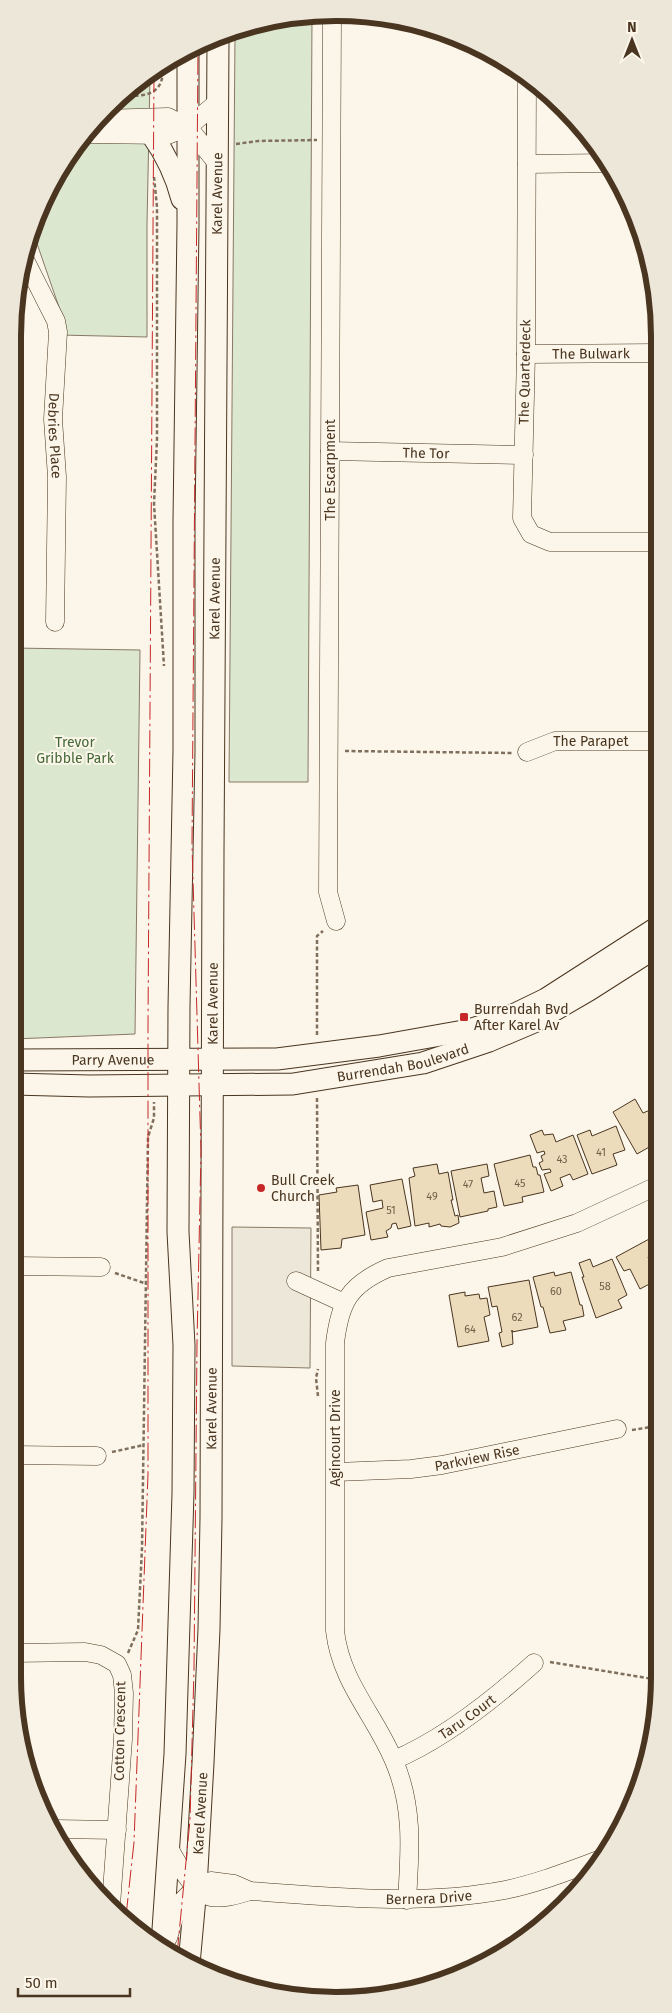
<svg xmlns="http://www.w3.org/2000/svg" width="672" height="2013" viewBox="0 0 672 2013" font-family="'Fira Sans',sans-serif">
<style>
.green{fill:#dce7d0;stroke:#887966}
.parking{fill:#ede7d9;stroke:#887966}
.building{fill:#ecdcbc;stroke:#4a3520}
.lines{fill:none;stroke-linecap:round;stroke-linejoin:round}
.minor-casing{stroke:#4a3520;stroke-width:19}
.major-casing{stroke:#4a3520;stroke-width:23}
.path{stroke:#7f6f5c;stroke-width:2.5;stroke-dasharray:4 2.5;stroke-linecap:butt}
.minor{stroke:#fbf6e9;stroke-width:18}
.major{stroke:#fbf6e9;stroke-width:21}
.power{stroke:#c62828;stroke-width:1;stroke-dasharray:18 4 2.5 4;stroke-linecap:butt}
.poi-dot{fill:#c62828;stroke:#fbf6e9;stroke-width:2}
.labels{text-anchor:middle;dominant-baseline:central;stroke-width:4;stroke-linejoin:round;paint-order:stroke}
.number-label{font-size:11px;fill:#725f47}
.street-label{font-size:14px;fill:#4a3520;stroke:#fbf6e9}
.park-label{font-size:14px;fill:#436837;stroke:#fbf6e9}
.poi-label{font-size:14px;fill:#4a3520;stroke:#fbf6e9;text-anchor:start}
.rim{fill:none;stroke:#4a3520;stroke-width:6}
</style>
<rect width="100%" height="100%" fill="#fbf6e9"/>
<path class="green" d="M293 15 312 17 308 782H229L235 35Z
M150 77 147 224V337L59 335 60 310 33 232 79 139Z
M13 648 140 650 135 1034 13 1039Z"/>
<path class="parking" d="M232 1227 311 1228 310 1368 232 1366Z"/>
<path class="building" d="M658 1084V1099L652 1088Z
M635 1099 643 1113 657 1107 658 1110V1142L637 1154 613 1112Z
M616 1126 625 1150 613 1154 617 1165 592 1174 577 1135 590 1130 592 1136Z
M542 1130 544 1135 553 1134 556 1142 573 1135 588 1174 573 1180 570 1174 560 1178 563 1186 551 1191 544 1174 551 1172 550 1169 542 1170 539 1163 543 1161 541 1156 545 1154 544 1151 537 1153 530 1135Z
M530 1155 533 1167H536L538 1175H540L544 1192 522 1197 523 1202 504 1206 494 1164Z
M437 1164 439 1174 448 1172 453 1200H451L455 1216 458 1215 459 1223 450 1227 441 1226 440 1224 429 1227V1223L415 1226 409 1178 415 1176 413 1168Z
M487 1164 489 1176 481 1178 484 1193 494 1191 497 1207 488 1209V1211L460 1217 451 1171Z
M402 1179 411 1226 398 1229 396 1223 392 1224 391 1228 386 1231 388 1237 371 1240 366 1212 383 1208 382 1200 373 1202 370 1185Z
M358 1185 365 1235 342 1239 341 1248 321 1250 319 1195 337 1192 336 1188Z
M651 1238 658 1252 648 1257 657 1280 640 1289 630 1269 624 1271 616 1257Z
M590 1259 593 1267 612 1259 627 1295 618 1300 622 1308 596 1318 582 1277H584L579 1263Z
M554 1272 555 1276 571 1272 580 1305H582L584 1316 563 1321 566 1330 550 1333 543 1307H541L533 1277Z
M529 1280 538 1327 512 1332V1330L513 1344 502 1347 499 1333 502 1332 497 1306 492 1307 488 1287Z
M465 1292V1296L479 1294 480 1299 487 1298 490 1315 484 1317 489 1341 458 1347 449 1295Z"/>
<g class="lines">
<g class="minor-casing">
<g id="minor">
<path d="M332 18 328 892 336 921"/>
<path d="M527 80 526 354 522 518 531 534 550 542H657"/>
<path d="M103 119 168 117 188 127 217 163"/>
<path d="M86 134 168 135 188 127 219 101"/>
<path d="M527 164 606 163"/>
<path id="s1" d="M23 256 56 321 58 332 53 419 57 477 55 622"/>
<path id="s2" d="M526 354 657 353"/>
<path id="s3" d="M330 451 524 455"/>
<path id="s4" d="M527 752 555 741H658"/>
<path d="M13 1266 101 1267"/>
<path d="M296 1281 344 1303"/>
<path d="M13 1455 97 1456"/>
<path id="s5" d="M336 1472 411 1469 442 1465 617 1429"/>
<path d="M13 1653 85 1652 101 1655 117 1664 122 1675 124 1693 123 1739 111 1905"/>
<path id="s6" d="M394 1760C444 1739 494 1699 534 1663"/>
<path d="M55 1829 117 1830"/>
<path id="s7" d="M169 1848C176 1861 195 1895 211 1897 225 1899 237 1895 250 1891 335 1897 421 1906 505 1890 539 1883 571 1870 604 1858"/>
<path d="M407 1900C410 1852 414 1807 394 1761 375 1715 341 1683 335 1631V1343C340 1302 349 1285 388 1268L502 1247 577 1223 659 1185"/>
<path d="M168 1938 178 1905 196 1887 211 1881 234 1884 250 1891"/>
</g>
</g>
<g class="major-casing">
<g id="major">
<path d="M152 135C166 155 176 176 182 199"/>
<path id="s8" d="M13 1060 277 1059 379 1046 469 1030 509 1017 546 999 658 927"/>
<path id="s9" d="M13 1084 89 1086 293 1084 423 1063 489 1041 534 1022 589 990 658 946"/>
<path d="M162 1944 175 1754 183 1493 184 1345 178 1232 179 1007 184 751V521L188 224V51"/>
<path id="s10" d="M189 1964 196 1887 203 1763 209 1629 211 1518 213 854 218 41"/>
</g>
</g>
<path class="path" d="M128 96C151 96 164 92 163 65
M236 144 258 141 317 140
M154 177 157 207V439L154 504 164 666
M345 751 512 753
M317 1035V936L323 931
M317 1098 318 1273
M115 1273 147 1284
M318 1396 316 1378 318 1369
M632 1430 651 1427 659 1422
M112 1452 144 1445
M128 1653 138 1630 142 1548 148 1137 154 1118V1102
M550 1662 659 1680"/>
<use href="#minor" class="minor"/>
<use href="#major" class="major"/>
<path class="power" d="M126 1916 134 1842 148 1474V1026L154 73
M177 1955 190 1820 194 1669 197 1343 201 1151 192 845 198 48"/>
</g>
<g class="poi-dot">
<rect x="459" y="1012" width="10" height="10" rx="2.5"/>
<circle cx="261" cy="1188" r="5"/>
</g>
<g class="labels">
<g class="number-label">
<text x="601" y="1152">41</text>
<text x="562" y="1159">43</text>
<text x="520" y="1183">45</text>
<text x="468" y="1184">47</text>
<text x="432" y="1196">49</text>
<text x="391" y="1210">51</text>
<text x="605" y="1286">58</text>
<text x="556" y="1291">60</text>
<text x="517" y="1317">62</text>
<text x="470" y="1329">64</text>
</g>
<g class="street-label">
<text stroke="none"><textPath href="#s10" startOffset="1771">Karel Avenue</textPath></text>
<text stroke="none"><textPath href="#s2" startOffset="65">The Bulwark</textPath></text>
<text transform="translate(525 372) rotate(-89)">The Quarterdeck</text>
<text stroke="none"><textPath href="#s1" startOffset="188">Debries Place</textPath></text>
<text stroke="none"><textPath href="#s3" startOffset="96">The Tor</textPath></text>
<text transform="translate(330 470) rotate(-90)">The Escarpment</text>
<text stroke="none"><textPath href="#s10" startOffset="1366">Karel Avenue</textPath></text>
<text stroke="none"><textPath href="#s4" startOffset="66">The Parapet</textPath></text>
<text stroke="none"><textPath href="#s10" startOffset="961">Karel Avenue</textPath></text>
<text stroke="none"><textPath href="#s8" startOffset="100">Parry Avenue</textPath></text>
<text stroke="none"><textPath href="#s9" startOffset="392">Burrendah Boulevard</textPath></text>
<text stroke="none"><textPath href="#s10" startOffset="556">Karel Avenue</textPath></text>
<text transform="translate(335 1438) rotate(-90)">Agincourt Drive</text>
<text stroke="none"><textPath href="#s5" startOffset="142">Parkview Rise</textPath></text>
<text stroke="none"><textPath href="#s6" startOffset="85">Taru Court</textPath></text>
<text transform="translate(120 1731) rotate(-89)">Cotton Crescent</text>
<text stroke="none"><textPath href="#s10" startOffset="151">Karel Avenue</textPath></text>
<text stroke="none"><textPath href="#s7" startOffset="285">Bernera Drive</textPath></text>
</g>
<g class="park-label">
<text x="75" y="742">Trevor<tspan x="75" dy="16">Gribble Park</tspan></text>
</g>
<g class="poi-label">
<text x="474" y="1009">Burrendah Bvd<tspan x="474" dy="16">After Karel Av</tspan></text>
<text x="271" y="1180">Bull Creek<tspan x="271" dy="16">Church</tspan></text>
</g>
</g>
<path d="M0 0H672V2013H0ZM336 21H336A315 315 0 0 1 651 336V1677A315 315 0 0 1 336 1992H336A315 315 0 0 1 21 1677V336A315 315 0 0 1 336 21Z" fill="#ede7d9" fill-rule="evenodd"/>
<path class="rim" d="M336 21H336A315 315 0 0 1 651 336V1677A315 315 0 0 1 336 1992H336A315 315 0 0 1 21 1677V336A315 315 0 0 1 336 21Z"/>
<g transform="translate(632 40)" stroke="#fbf6e9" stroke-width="4" paint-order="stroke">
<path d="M0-4L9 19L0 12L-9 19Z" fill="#4a3520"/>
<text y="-8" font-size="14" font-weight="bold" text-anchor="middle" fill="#4a3520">N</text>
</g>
<path d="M18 1988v8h112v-8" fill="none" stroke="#4a3520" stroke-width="2.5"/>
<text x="25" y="1988" font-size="15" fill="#4a3520" stroke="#fbf6e9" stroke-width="4" paint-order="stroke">50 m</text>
</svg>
